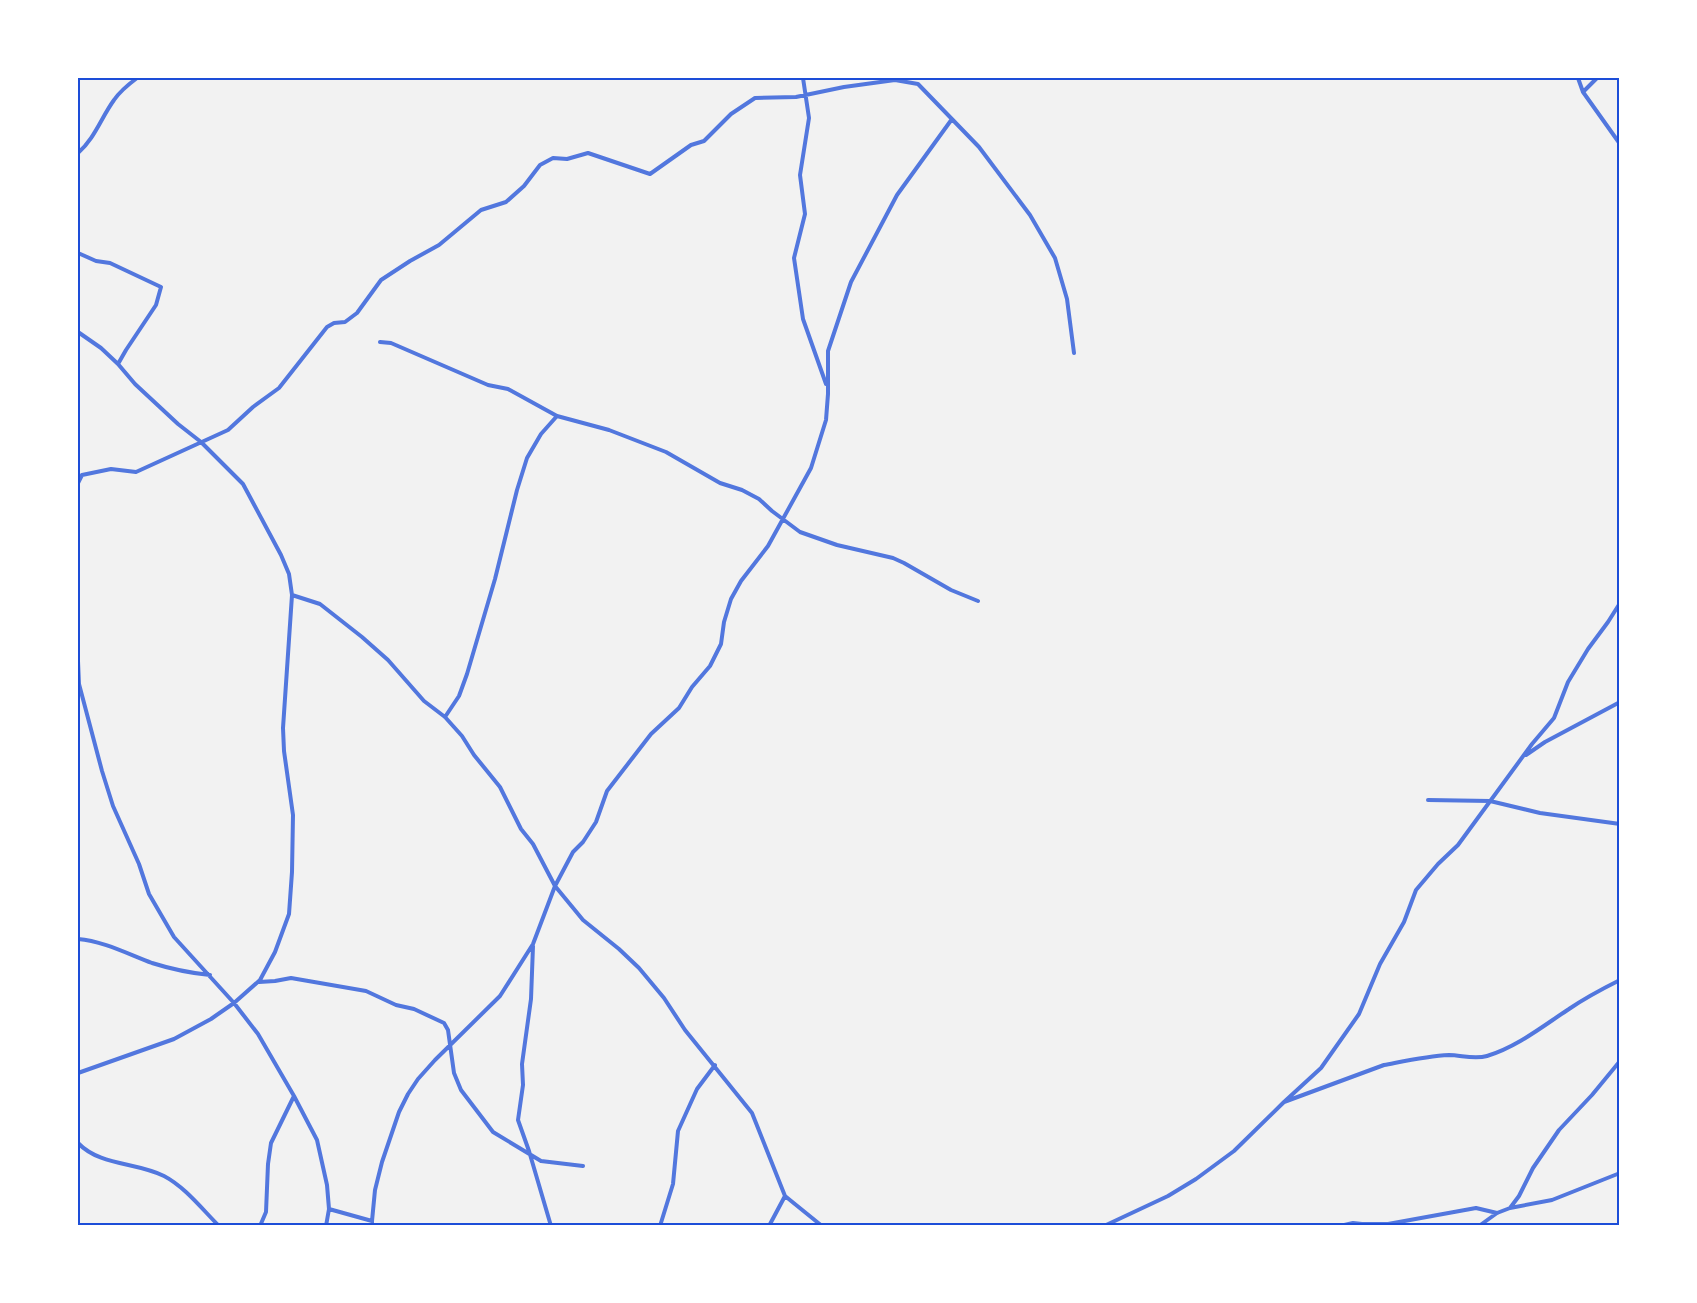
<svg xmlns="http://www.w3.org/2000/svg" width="1697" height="1303" viewBox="0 0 1697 1303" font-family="Raleway,sans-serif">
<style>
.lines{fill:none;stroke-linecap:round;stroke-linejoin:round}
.minor{stroke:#5277de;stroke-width:4}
.neatline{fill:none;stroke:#1d4ed8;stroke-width:2}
</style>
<rect width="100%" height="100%" fill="#f2f2f2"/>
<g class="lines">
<path class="minor" d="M803 78 809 118 800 175 805 214 794 258 803 319 826 384
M1578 78 1583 92 1620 144
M1583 92 1597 78
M78 153C95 138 101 118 114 100 120 91 129 84 137 78
M78 253 96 261 110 263 161 287 156 305 126 350 118 364
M78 332 101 348 118 364 135 384 178 424 201 442 243 484 281 555 289 574 292 595 283 728 284 751 293 815 292 872 289 914 275 952 260 980 234 1003 211 1019 174 1039 78 1073
M380 342 391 343 488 385 508 389 557 416 609 430 666 452 720 483 742 490 759 499 772 511 800 532 837 545 893 558 904 563 951 590 978 601
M78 483 82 475 111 469 136 472 228 430 253 407 279 388 327 327 334 323 345 322 357 313 381 280 410 261 439 245 481 210 506 202 524 186 540 165 553 158 567 159 588 153 650 174 691 145 704 141 731 114 755 98 796 97 844 87 895 80 918 84 979 147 1030 215 1055 258 1067 299 1074 353
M292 595 320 604 362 637 388 660 424 701 445 717 462 736 474 755 500 787 521 829 533 844 555 886 583 920 619 949 639 968 664 998 685 1030 752 1113 785 1196 822 1226
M78 661 79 684 102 771 113 806 139 864 149 894 174 937 234 1003 258 1034 294 1096 317 1140 327 1185 329 1209 326 1226
M445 717 459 696 467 674 495 579 517 490 527 458 541 434 557 416
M1526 755 1545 742 1620 702
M1428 800 1490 801 1540 813 1620 824
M78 939C103 941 128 954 152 963 171 969 190 973 210 975
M533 946 531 999 522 1064 523 1085 518 1120 529 1151 551 1226
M259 982 275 981 291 978 366 991 396 1005 414 1009 444 1023 448 1030 454 1073 461 1090 493 1132 541 1161 583 1166
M1284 1102 1321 1068 1359 1014 1380 964 1404 922 1416 890 1438 864 1458 845 1532 744 1554 718 1568 682 1588 649 1608 622 1620 603
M78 1143C100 1166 136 1162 164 1176 185 1187 202 1209 219 1226
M1510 1208 1519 1196 1533 1168 1559 1130 1592 1095 1620 1061
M329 1209 372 1221V1226
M372 1221 375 1190 382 1162 399 1112 408 1094 418 1079 435 1060 500 996 533 944 555 886 573 852 583 842 596 822 607 791 651 734 679 708 692 687 710 666 721 644 724 622 731 599 741 581 768 546 811 468 826 420 828 394V351L851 282 897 195 952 119
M260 1226 266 1212 268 1164 271 1143 294 1096
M660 1226 673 1184 678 1131 697 1089 715 1065
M769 1226 785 1196
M1104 1226 1168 1196 1196 1179 1234 1151 1284 1102 1384 1065C1405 1061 1427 1056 1449 1055 1461 1055 1474 1060 1487 1056 1517 1047 1543 1026 1569 1009 1585 998 1602 989 1620 980
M1340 1226 1353 1223 1362 1224H1388L1476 1208 1497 1213
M1479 1226 1497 1213 1510 1208 1552 1200 1620 1173"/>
</g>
<rect width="1697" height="1303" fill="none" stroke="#ffffff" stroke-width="158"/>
<rect x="79" y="79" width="1539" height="1145" class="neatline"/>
</svg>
